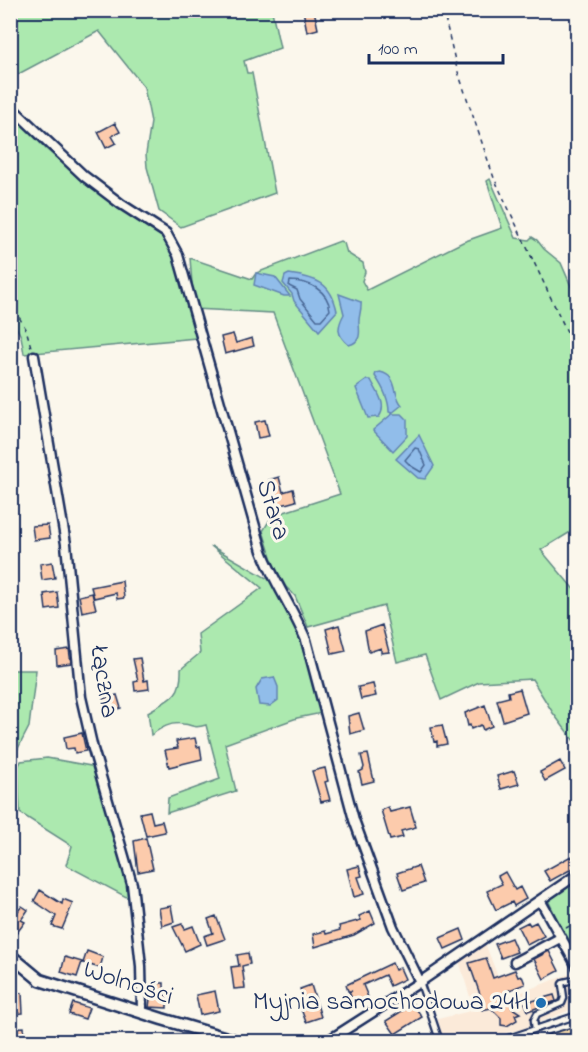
<svg xmlns="http://www.w3.org/2000/svg" width="588" height="1052" viewBox="0 0 588 1052" font-family="'Indie Flower',sans-serif">
<style>
.built{fill:#fbead9}
.green{fill:#ace9af;stroke:#648c86;stroke-width:1.5}
.water{fill:#91bdea;stroke:#6284b2;stroke-width:1.5}
.lines{fill:none;stroke-linecap:round;stroke-linejoin:round}
.shore{stroke:#4a6896;stroke-width:1.5}
.building{fill:#fccbac;stroke:#1b2f5e;stroke-width:1.5}
.service-casing{stroke:#1b2f5e;stroke-width:9}
.minor-casing{stroke:#1b2f5e;stroke-width:13}
.tertiary-casing{stroke:#1b2f5e;stroke-width:15}
.primary-casing{stroke:#1b2f5e;stroke-width:18}
.path{stroke:#1b2f5e;stroke-width:1.5;stroke-dasharray:4.5 4.5;stroke-linecap:butt}
.service{stroke:#fbf7ec;stroke-width:4.5}
.minor{stroke:#fbf7ec;stroke-width:8}
.tertiary{stroke:#fbf7ec;stroke-width:10}
.primary{stroke:#faddab;stroke-width:14}
.poi-dot{fill:#1f6fb2;stroke:#fbf7ec;stroke-width:2}
.labels{text-anchor:middle;dominant-baseline:central;stroke-width:6;stroke-linejoin:round;paint-order:stroke}
.street-label{font-size:26px;fill:#1b2f5e;stroke:#fbf7ec}
.poi-label{font-size:26px;fill:#1b2f5e;stroke:#fbf7ec;text-anchor:end}
</style>
<rect width="100%" height="100%" fill="#fbf7ec"/>
<filter id="ink" filterUnits="userSpaceOnUse"><feTurbulence type="fractalNoise" baseFrequency=".0167" numOctaves="2"/><feDisplacementMap in="SourceGraphic" scale="12" xChannelSelector="R" yChannelSelector="G"/><feConvolveMatrix kernelMatrix="1 2 1 2 8 2 1 2 1" color-interpolation-filters="sRGB"/></filter>
<g filter="url(#ink)">
<path class="built" d="M485 943 506 998 577 971V1007L526 1028 475 1041H443L438 1019 474 1010 459 961Z"/>
<path class="green" d="M11 10 272 11 280 48 244 61 247 73H252L275 193 181 227 159 211 147 167 146 154 151 122 144 87 99 31 11 78Z
M10 112 46 149 87 184 162 237 181 264 196 338 24 354 21 336 11 318Z
M490 179 516 238 529 240 532 237 537 240 544 249 561 263 577 300V528L541 550 577 593V745L553 713 532 679 479 682 441 700 425 655 397 662 384 606 308 627 295 596 286 587 273 563 263 531 272 516 340 494 273 313 194 309 190 258 252 279 256 273 340 241 344 243 347 253 363 263 365 272 362 281 367 290 463 242 502 228 487 181Z
M211 546 270 580 293 618 322 713 297 718 225 744 236 791 167 813 168 798 220 779 206 725C193 729 194 725 183 724 170 722 161 728 151 735L148 712C169 699 182 697 181 669L200 653 198 634 262 588Z
M10 670H36L29 727 11 762Z
M47 758 96 767 127 877 130 899 66 865 72 846 20 813 18 767 21 761Z
M577 880V953L574 955 548 900Z"/>
<path class="water" d="M256 273 275 277 290 296H284L254 285Z
M289 274C316 278 331 282 337 311L319 331 294 301 292 294 283 283 285 276Z
M339 294 361 302C362 310 358 317 359 324 360 333 361 342 349 345 336 335 337 327 344 314Z
M380 372C399 376 392 394 402 405L392 413 389 412C389 399 382 386 375 376L376 373Z
M367 380H371C377 392 388 405 379 417L368 418 356 388Z
M392 414H402L407 419V436L393 451 373 430Z
M419 435 434 466 425 479 418 478 396 459Z
M274 677 278 687V700L270 706 259 705 256 689 262 679Z"/>
<g class="lines">
<path class="shore" d="M290 281C309 281 328 290 330 310L321 320H317L300 299 297 290 289 286Z
M415 448 419 449 426 465 421 472 411 466 405 460Z"/>
</g>
<path class="building" d="M303 10H314L318 29 307 32Z
M115 123 120 132 112 136 116 143 106 148 98 132Z
M233 334 236 343 252 338 254 346 225 354 221 337Z
M265 420 269 436 258 438 255 422Z
M279 477 283 492 293 489 296 501 278 506 269 480Z
M48 525 50 538 34 540 32 526Z
M52 562 55 578 42 580 40 564Z
M122 581 124 598 117 599 116 593 94 598 91 587Z
M57 592 59 608 46 610 44 594Z
M92 593 96 609 82 612 79 596Z
M339 625 346 651 332 654 326 629Z
M382 625 389 652 381 653V648L369 652 365 631Z
M69 649 71 663 57 665 56 651Z
M140 658 144 681 148 680 149 689 135 691 134 682 138 681 133 659Z
M373 684 376 696 361 699 358 687Z
M520 689 527 713 503 721 497 700 509 697 508 692Z
M117 695 121 708 106 712 103 699Z
M485 705 492 726 483 730 481 725 471 729 470 725 468 726 465 713Z
M359 713 364 730 350 734 348 716Z
M442 725 447 744 437 746V741L434 742 431 727Z
M82 733 86 751 75 753 74 748 66 749 64 737Z
M195 738 197 747 200 746 202 759 169 767 165 750 178 748 176 741Z
M368 754 374 781 362 784 359 772 363 770 364 767 361 755Z
M560 761 565 770 545 781 540 772Z
M325 768 328 781 325 782 330 800 321 802 312 771Z
M514 771 519 784 501 789 497 776Z
M388 807 390 812 410 807 416 827 401 831 403 837 390 840 381 810Z
M150 811 153 823 162 821 165 832 146 836 140 813Z
M146 838 153 869 138 872 134 841Z
M571 856 577 866 550 881 544 871Z
M359 866 362 876 358 877 364 894 354 897 347 869Z
M418 866 424 883 403 890 397 873Z
M505 872 515 890 520 887 526 899 514 906 512 902 496 910 487 891 502 884 498 876Z
M40 890 62 904 63 899 73 903 62 929 52 926 56 916 34 901Z
M22 906 28 910 21 920 25 922 10 942V921Z
M171 906 174 922 162 926 159 908Z
M370 911 375 923 354 935 315 947 313 934 325 931 326 934 340 930 339 926 361 920 359 916Z
M216 916 225 939 207 945 204 936 213 933 208 919Z
M528 922 530 925 536 922 544 936 527 945 518 927Z
M182 924 185 929 193 926 200 944 185 951 173 927Z
M461 929 465 940 445 949 440 938Z
M511 938 517 952 501 958 495 944Z
M87 951 103 957 100 968 83 963Z
M549 951 559 971 544 979 534 959Z
M248 953 250 964 242 966 245 988 234 989 231 967 239 966 237 955Z
M65 957 82 962 77 977 61 972Z
M486 958 493 978 515 970 518 977 522 976 525 984 507 991 512 1008 520 1013 515 1015 517 1020 507 1026 501 1025V1018L491 1008 482 1010 478 1000 481 997 469 963Z
M392 963 395 970 400 968 405 979 390 986 385 975 363 985 368 997 354 1003 349 992 352 991H348L346 985Z
M152 983H164V995H167V1008L149 1007Z
M311 985 321 1017 306 1022 301 1009 307 1007 300 989Z
M215 991 219 1011 200 1015 196 995Z
M22 993 23 1013 12 1014 10 994Z
M554 995 556 1001 528 1011 525 1003Z
M73 1003 89 1008 85 1019 69 1014Z
M413 1004 422 1017 395 1034 386 1021Z
M24 1027 25 1041H13L12 1028Z"/>
<g class="lines">
<g class="service-casing">
<path id="service" d="M420 982 440 1042
M535 1029 534 1020 537 1014 562 1003 564 998 562 984 564 982 578 979
M497 1042 578 1015"/>
</g>
<g class="minor-casing">
<path id="minor" d="M10 106 84 176 121 204 166 233 178 255 262 551C274 582 293 609 306 640L354 820 393 927 420 982
M34 356 66 544 81 697 93 749 132 884 141 966 142 1011
M540 900 578 968
M515 962 560 938
M326 1042 420 982 578 874"/>
</g>
<g class="tertiary-casing">
<path id="tertiary" d="M10 955 40 980 162 1019 240 1042"/>
</g>
<g class="primary-casing">
<path id="primary" d="M551 1042 578 1034"/>
</g>
<path class="path" d="M443 10 457 69 494 178 578 355
M10 302 26 329 31 347
M566 928 577 922"/>
<use href="#service" class="service"/>
<use href="#minor" class="minor"/>
<use href="#tertiary" class="tertiary"/>
<use href="#primary" class="primary"/>
</g>
</g>
<circle class="poi-dot" cx="541" cy="1003" r="6"/>
<g class="labels">
<g class="street-label">
<text transform="translate(272 510) rotate(73)">Stara</text>
<text transform="translate(103 682) rotate(81)">Łączna</text>
<text transform="translate(128 984) rotate(18)">Wolności</text>
</g>
<g class="poi-label">
<text x="529" y="1003">Myjnia samochodowa 24H</text>
</g>
</g>
<rect width="588" height="1052" fill="none" stroke="#fbf7ec" stroke-width="36"/>
<rect x="18" y="18" width="552" height="1016" fill="none" stroke="#1b2f5e" stroke-width="2" filter="url(#ink)"/>
<path d="M369 54v9h134v-9" fill="none" stroke="#1b2f5e" stroke-width="3"/>
<text x="378" y="54" font-size="18" fill="#1b2f5e" stroke="#fbf7ec" stroke-width="4.5" paint-order="stroke">100 m</text>
</svg>
